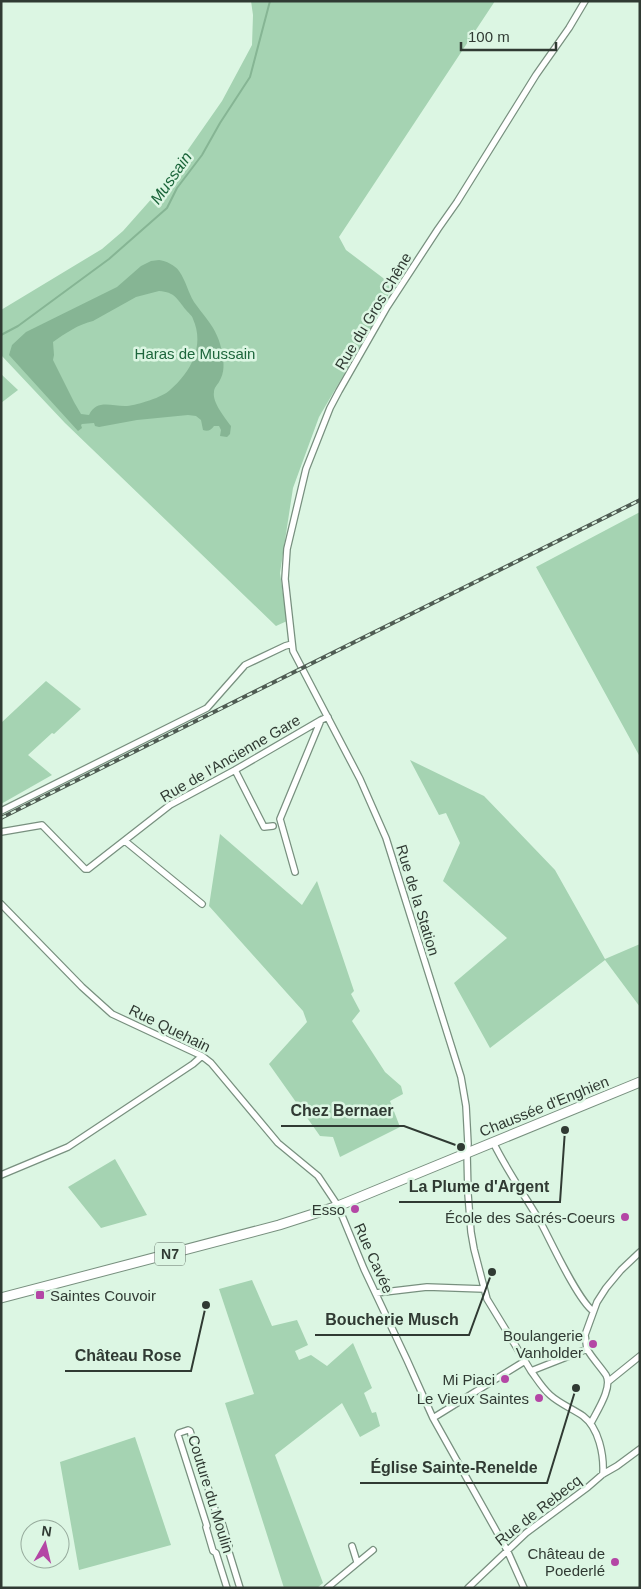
<svg xmlns="http://www.w3.org/2000/svg" width="641" height="1589" viewBox="0 0 641 1589" font-family="Arial,sans-serif">
<style>
.green{fill:#a5d3b2}
.water{fill:#86b594;fill-rule:evenodd}
.lines{fill:none;stroke-linecap:round;stroke-linejoin:round}
.stream{stroke:#86b594;stroke-width:2}
.minor-casing{stroke:#78907f;stroke-width:8}
.primary-casing{stroke:#78907f;stroke-width:11}
.minor{stroke:#fff;stroke-width:5.5}
.primary{stroke:#fff;stroke-width:9}
.rail-casing{stroke:#4f5c53;stroke-width:4}
.rail{stroke:#dcf6e3;stroke-width:2;stroke-dasharray:5.5;stroke-linecap:butt}
.poi-dot{fill:#b446a5;stroke:#dcf6e3;stroke-width:2}
.labels{text-anchor:middle;dominant-baseline:central;stroke-width:5;stroke-linejoin:round;paint-order:stroke}
.shield{fill:#dcf6e3;stroke:#647268;stroke-width:1}
.shield-label{font-size:14px;font-weight:bold;fill:#303a33}
.street-label{font-size:15px;fill:#303a33;stroke:#dcf6e3}
.park-label{font-size:15px;fill:#1d663c;stroke:#dcf6e3}
.poi-label{font-size:15px;fill:#303a33;stroke:#dcf6e3;text-anchor:end}
.water-label{font-size:16px;font-style:italic;fill:#1b653a;stroke:#dcf6e3}
.leader{fill:none;stroke:#303a33;stroke-width:2}
.callout-dot{fill:#303a33;stroke:#dcf6e3;stroke-width:2}
.callout-label{font-size:16px;text-anchor:middle;font-weight:bold;fill:#303a33;stroke:#dcf6e3;stroke-width:5;stroke-linejoin:round;paint-order:stroke}
</style>
<rect width="100%" height="100%" fill="#dcf6e3"/>
<path class="green" d="M251 1H495L339 237 346 250 391 284H396L385 300 379 304 381 311 319 417 293 488 280 573 287 621 276 626 65 423 1 355V310L102 249 123 231 162 187 222 101 252 45 253 15Z
M1 374 18 390 1 403Z
M640 512V757L536 567Z
M46 681 81 709 54 734 52 733 28 755 52 775 1 804V723Z
M410 760 484 796 555 870 605 959 640 944V1007L605 960 490 1048 454 983 507 938 443 881 460 843 446 813 439 815Z
M220 834 302 905 317 881 354 991 351 994 360 1011 352 1021 385 1072 401 1086 403 1094 390 1101 400 1127 340 1157 333 1137 320 1136 269 1064 307 1022 303 1011 209 906Z
M115 1159 147 1215 101 1228 68 1187Z
M252 1280 272 1326 297 1320 308 1345 295 1351 299 1360 311 1355 327 1366 353 1343 372 1388 364 1393 372 1413 376 1412 380 1426 360 1437 342 1403 275 1455 323 1583 317 1588H284L225 1403 254 1394 219 1289Z
M135 1437 171 1545 79 1570 60 1462Z"/>
<path class="water" d="M159 260C166 261 175 265 179 271 186 281 188 292 194 302 206 319 218 329 222 352 224 363 225 372 219 382 217 385 214 388 214 392 212 402 225 418 231 426L230 434 227 437 220 436 221 430 219 426H214C211 430 208 432 203 430L201 420 196 416 188 415 137 420 99 427 95 426 94 423 82 424 81 425 82 428 78 431 9 355 12 345 26 332 117 287 141 266 151 261ZM159 291C175 292 177 299 186 310 188 313 192 315 193 319 205 346 191 372 170 390 163 397 138 405 127 406 113 407 97 398 89 415L81 414 74 402 53 360 54 355 53 342C64 334 79 324 93 321L136 297Z"/>
<g class="lines">
<path class="stream" d="M1 335 18 326 109 259 167 208 177 188 202 155 220 123 250 77 270 1"/>
<g class="minor-casing">
<path id="minor" d="M235 770 264 827 273 826
M1 811 207 708 245 665 285 646 292 644
M1 832 42 825 85 869H88L170 805 235 770 321 720 328 717
M125 841 202 904
M295 872 280 819 321 720
M1 904 82 987 112 1014 202 1056 211 1063 278 1143 318 1176 338 1206 364 1269 407 1360 433 1418 507 1550 524 1588
M493 1142C507 1171 526 1197 542 1225 552 1244 578 1300 593 1311
M1 1175 68 1147 193 1064 202 1056
M376 1293 427 1287 484 1289
M587 1349 585 1335 597 1302 606 1288 621 1270 640 1252
M531 1371 487 1299 474 1249 471 1232 468 1194 467 1153 468 1144 466 1106 461 1077 386 838 360 779 293 651 285 579 287 549 306 469 330 408 339 391 387 307 438 229 457 202 536 75 569 28 585 1
M609 1381 640 1356
M433 1418 525 1361
M591 1423C597 1411 613 1387 606 1375 600 1366 592 1358 587 1349L531 1371C537 1379 542 1388 550 1395 560 1404 573 1409 583 1416 599 1428 604 1455 603 1474
M352 1546 357 1562
M227 1588 216 1553 213 1551 206 1527 207 1526 178 1435 179 1433 188 1430 190 1431 219 1522 222 1523 229 1546 228 1549 240 1588
M327 1588 373 1550
M468 1588 526 1533 588 1487 603 1474 617 1466 640 1449"/>
</g>
<g class="primary-casing">
<path id="primary" d="M1 1298 279 1225 338 1206 640 1082"/>
</g>
<use href="#minor" class="minor"/>
<use href="#primary" class="primary"/>
<g class="rail-casing">
<path id="rail" d="M1 818 640 500"/>
</g>
<use href="#rail" class="rail"/>
</g>
<g class="poi-dot">
<circle cx="355" cy="1209" r="5"/>
<circle cx="625" cy="1217" r="5"/>
<rect x="35" y="1290" width="10" height="10" rx="2.5"/>
<circle cx="593" cy="1344" r="5"/>
<circle cx="505" cy="1379" r="5"/>
<circle cx="539" cy="1398" r="5"/>
<circle cx="615" cy="1562" r="5"/>
</g>
<g class="labels">
<rect class="shield" x="155" y="1242.5" width="30" height="23" rx="4"/>
<g class="shield-label">
<text x="170" y="1254">N7</text>
</g>
<g class="street-label">
<text transform="translate(373 311) rotate(-59)">Rue du Gros Chêne</text>
<text transform="translate(230 758) rotate(-30)">Rue de l'Ancienne Gare</text>
<text transform="translate(418 900) rotate(73)">Rue de la Station</text>
<text transform="translate(170 1028) rotate(26)">Rue Quehain</text>
<text transform="translate(544 1106) rotate(-22)">Chaussée d'Enghien</text>
<text transform="translate(374 1258) rotate(66)">Rue Cavée</text>
<text transform="translate(211 1494) rotate(73)">Couture du Moulin</text>
<text transform="translate(538 1510) rotate(-38)">Rue de Rebecq</text>
</g>
<g class="park-label">
<text x="195" y="353">Haras de Mussain</text>
</g>
<g class="poi-label">
<text x="345" y="1209">Esso</text>
<text x="615" y="1217">École des Sacrés-Coeurs</text>
<text x="50" y="1295" text-anchor="start">Saintes Couvoir</text>
<text x="583" y="1335">Boulangerie<tspan x="583" dy="17">Vanholder</tspan></text>
<text x="495" y="1379">Mi Piaci</text>
<text x="529" y="1398">Le Vieux Saintes</text>
<text x="605" y="1553">Château de<tspan x="605" dy="17">Poederlé</tspan></text>
</g>
<g class="water-label">
<text transform="translate(171 178) rotate(-55)">Mussain</text>
</g>
</g>
<path class="leader" d="M461 1147L404 1126H281M565 1130L560 1202H399M492 1272L469 1335H315M206 1305L191 1371H65M576 1388L547 1483H360"/>
<g class="callout-dot">
<circle cx="461" cy="1147" r="5"/>
<circle cx="565" cy="1130" r="5"/>
<circle cx="492" cy="1272" r="5"/>
<circle cx="206" cy="1305" r="5"/>
<circle cx="576" cy="1388" r="5"/>
</g>
<g class="callout-label">
<text x="342" y="1116">Chez Bernaer</text>
<text x="479" y="1192">La Plume d'Argent</text>
<text x="392" y="1325">Boucherie Musch</text>
<text x="128" y="1361">Château Rose</text>
<text x="454" y="1473">Église Sainte-Renelde</text>
</g>
<rect width="641" height="1589" fill="none" stroke="#303a33" stroke-width="5"/>
<g transform="translate(45 1544) rotate(8)"><circle r="24" fill="#dcf6e3" stroke="#97ab9d"/>
<path d="M0-4L9 19L0 12L-9 19Z" fill="#b446a5"/>
<text y="-8" font-size="14" font-weight="bold" text-anchor="middle" fill="#303a33">N</text>
</g>
<path d="M461 42v8h95v-8" fill="none" stroke="#303a33" stroke-width="2.5"/>
<text x="468" y="42" font-size="15" fill="#303a33" stroke="#dcf6e3" stroke-width="4" paint-order="stroke">100 m</text>
</svg>
